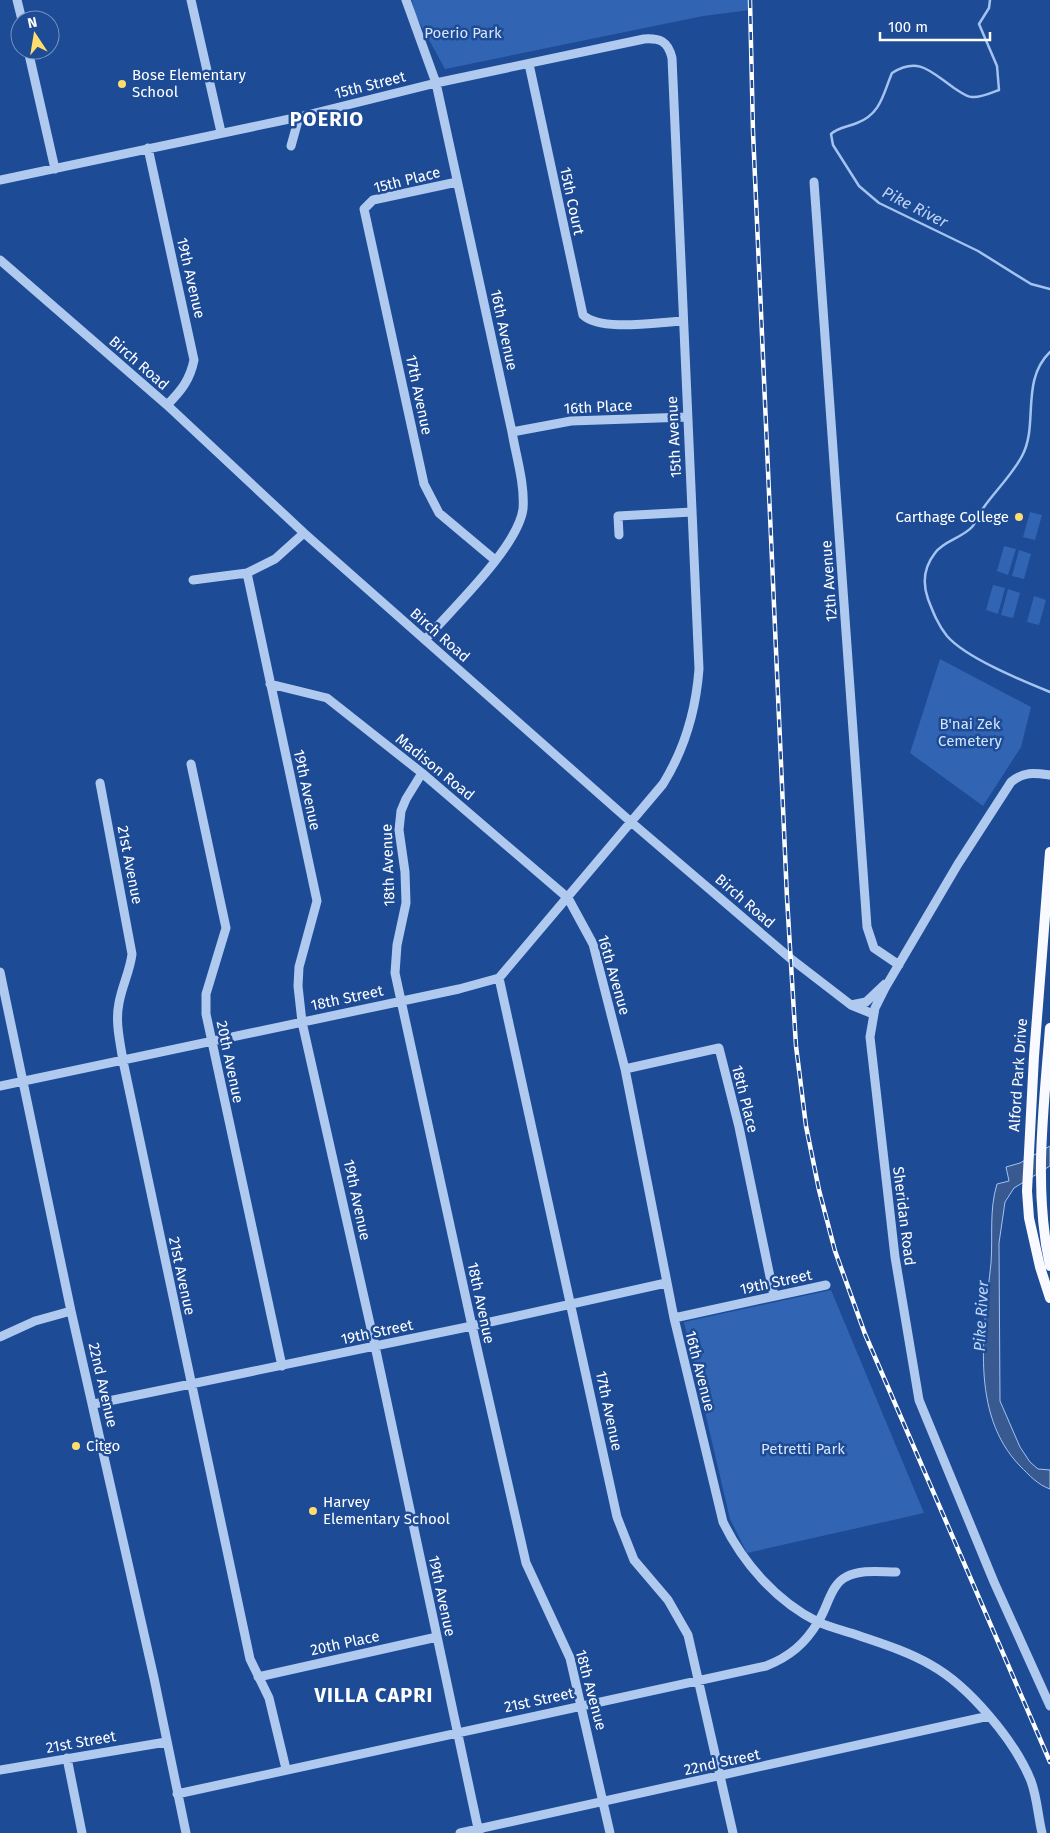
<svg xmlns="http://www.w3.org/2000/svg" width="1050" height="1833" viewBox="0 0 1050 1833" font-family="'Fira Sans',sans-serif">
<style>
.green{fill:#3165b3}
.water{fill:#385a91;stroke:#a3c3f1}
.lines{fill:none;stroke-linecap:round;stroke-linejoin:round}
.stream{stroke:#a3c3f1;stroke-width:2.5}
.minor{stroke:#b0c9ef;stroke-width:9}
.major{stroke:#f8faff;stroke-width:10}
.rail-casing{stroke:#fff;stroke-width:4.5}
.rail{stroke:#1d4b95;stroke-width:2.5;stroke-dasharray:8;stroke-linecap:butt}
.poi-dot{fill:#ffdc6e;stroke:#1d4b95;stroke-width:2}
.labels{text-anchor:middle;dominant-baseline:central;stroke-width:5;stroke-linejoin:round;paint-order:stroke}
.park-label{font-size:15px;fill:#d6e5fb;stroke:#1d4b95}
.poi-label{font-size:15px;fill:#fff;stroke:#1d4b95;text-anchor:start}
.street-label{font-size:15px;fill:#fff;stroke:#1d4b95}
.water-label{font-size:16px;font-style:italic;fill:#bcd4f6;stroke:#1d4b95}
.district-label{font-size:20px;font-weight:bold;letter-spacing:1px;fill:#fff;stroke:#1d4b95}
</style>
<rect width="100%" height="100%" fill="#1d4b95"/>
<path class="green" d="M412 0H750V10L703 16 445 69 415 14Z
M1030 512 1042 515 1035 540 1023 537Z
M1004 546 1016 549 1008 575 997 571Z
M1019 550 1031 554 1024 579 1012 576Z
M993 585 1005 588 998 614 986 610Z
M1008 589 1020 593 1013 618 1001 615Z
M1034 596 1046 600 1039 625 1027 622Z
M940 659 1031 707 1021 747 983 806 910 753Z
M831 1290 924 1513 747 1553 730 1519 684 1322Z"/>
<path class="water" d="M1050 1146V1166L1014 1188 1005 1202 999 1243 1000 1401 1020 1447 1030 1462 1038 1469 1050 1470V1489C1038 1485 1029 1475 1020 1466 969 1413 984 1329 991 1263 993 1236 989 1210 997 1184L1009 1181 1006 1167 1020 1163Z"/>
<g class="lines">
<path class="stream" d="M990 0 989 8 979 24 997 66 999 90C991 93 980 98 972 97 966 97 959 91 954 88 931 72 919 56 892 73 883 94 881 114 857 123 848 127 838 127 831 134L833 145 859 186 879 203 978 251 1031 284 1050 289
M1050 352C1020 381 1039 425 1022 456 1012 475 996 490 984 507 979 513 977 521 972 527 962 538 943 541 935 553 924 567 922 582 928 599 933 612 938 625 947 636 966 658 1023 681 1050 692"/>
<path class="minor" d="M17 0 22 20
M191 0 221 132
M406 0 436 83 512 432C516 456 525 484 523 509 518 547 451 610 425 640
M28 50 55 169
M529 64 583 315C601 332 658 322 683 321
M291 146 299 117
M148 148 194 360C190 380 181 391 167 405
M0 180 299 117 436 83 644 39C660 38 668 41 672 58L699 669C696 709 684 750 663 784L499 978 459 989 0 1086
M457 182 373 200 364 209 424 484 439 513 495 560
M814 182 867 927 874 948 899 965
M0 260 167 405 304 533 631 822 790 958 851 1005 873 1014
M512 432 571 421 687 417
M619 535 618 516 692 512
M247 573 317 901 299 967 298 986 302 1022 375 1346 479 1833
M193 580 247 573 275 559 304 533
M270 684 327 698 422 773 568 898 593 944 625 1069 674 1318 723 1522C743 1563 776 1601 818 1622 829 1627 842 1630 854 1634 880 1643 907 1651 931 1665 969 1686 1015 1741 1031 1781 1037 1797 1038 1816 1042 1833
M191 764 226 928 206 994V1014L282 1366
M422 773 406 799 401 811 399 830 405 872 406 903 397 945 395 973 472 1326 526 1563 570 1658 610 1833
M1050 775C1035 773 1024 771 1011 782L958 864 885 988 875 1008 870 1037 895 1257 919 1400 994 1582 1050 1706
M100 783 132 954C130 971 122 986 119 1003 115 1022 120 1041 123 1061L250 1659 269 1698 286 1769
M0 972 71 1311 154 1678 186 1833
M499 978 617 1517 634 1560 668 1600 688 1635 733 1833
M851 1005 866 1002 885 984
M625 1069 719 1048 739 1127 774 1296
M674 1318 826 1285
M0 1337 35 1321 71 1311
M94 1404 472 1326 666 1283
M258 1677 437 1637
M67 1758 82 1833
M0 1770 166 1742
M177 1794 766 1666C789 1657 805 1644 818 1622 827 1609 831 1584 846 1577 861 1569 880 1572 896 1572
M460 1833 989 1716"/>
<path class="major" d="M1050 852 1034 1056 1027 1191 1029 1218 1040 1267 1050 1298
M1050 1028C1044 1107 1033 1187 1050 1266"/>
<g class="rail-casing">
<path id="rail" d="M750 0 753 132 787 898 796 1046 806 1126 819 1190 835 1251 865 1334 1050 1762"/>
</g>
<use href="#rail" class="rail"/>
</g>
<g class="poi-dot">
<circle cx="122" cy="84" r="5"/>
<circle cx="1019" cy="517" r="5"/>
<circle cx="76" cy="1446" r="5"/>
<circle cx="313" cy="1511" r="5"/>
</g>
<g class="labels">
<g class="park-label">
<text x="463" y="33">Poerio Park</text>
<text x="970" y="724">B'nai Zek<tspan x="970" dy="17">Cemetery</tspan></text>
<text x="803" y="1449">Petretti Park</text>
</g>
<g class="poi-label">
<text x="132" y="75">Bose Elementary<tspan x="132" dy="17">School</tspan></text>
<text x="1009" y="517" text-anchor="end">Carthage College</text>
<text x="86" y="1446">Citgo</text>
<text x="323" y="1502">Harvey<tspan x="323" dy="17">Elementary School</tspan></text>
</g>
<g class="street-label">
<text transform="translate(370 85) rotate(-14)">15th Street</text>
<text transform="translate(407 180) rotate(-14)">15th Place</text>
<text transform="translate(572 201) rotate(78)">15th Court</text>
<text transform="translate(191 278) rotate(77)">19th Avenue</text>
<text transform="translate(504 330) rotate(78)">16th Avenue</text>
<text transform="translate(139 363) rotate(41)">Birch Road</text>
<text transform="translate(419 395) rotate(78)">17th Avenue</text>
<text transform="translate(598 407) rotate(-3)">16th Place</text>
<text transform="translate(674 437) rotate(-93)">15th Avenue</text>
<text transform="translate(829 581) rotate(-94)">12th Avenue</text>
<text transform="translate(440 635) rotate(41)">Birch Road</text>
<text transform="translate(435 767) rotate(39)">Madison Road</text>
<text transform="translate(307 790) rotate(78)">19th Avenue</text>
<text transform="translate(130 865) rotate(79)">21st Avenue</text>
<text transform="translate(388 865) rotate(-92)">18th Avenue</text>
<text transform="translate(745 901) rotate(41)">Birch Road</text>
<text transform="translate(614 975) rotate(74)">16th Avenue</text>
<text transform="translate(347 998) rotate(-12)">18th Street</text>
<text transform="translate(230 1062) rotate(78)">20th Avenue</text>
<text transform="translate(1018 1075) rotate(-86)">Alford Park Drive</text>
<text transform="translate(745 1099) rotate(76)">18th Place</text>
<text transform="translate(357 1200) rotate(78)">19th Avenue</text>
<text transform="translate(904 1216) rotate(83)">Sheridan Road</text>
<text transform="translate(182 1276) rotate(78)">21st Avenue</text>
<text transform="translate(776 1282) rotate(-12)">19th Street</text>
<text transform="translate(481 1303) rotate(78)">18th Avenue</text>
<text transform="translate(377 1332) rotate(-12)">19th Street</text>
<text transform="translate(700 1371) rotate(76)">16th Avenue</text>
<text transform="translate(103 1385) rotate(77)">22nd Avenue</text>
<text transform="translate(609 1411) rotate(78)">17th Avenue</text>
<text transform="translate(442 1596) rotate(78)">19th Avenue</text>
<text transform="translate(345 1643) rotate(-12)">20th Place</text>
<text transform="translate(591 1690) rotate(75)">18th Avenue</text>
<text transform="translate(539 1700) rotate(-12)">21st Street</text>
<text transform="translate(81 1742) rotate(-10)">21st Street</text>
<text transform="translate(722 1762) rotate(-12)">22nd Street</text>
</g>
<g class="water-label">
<text transform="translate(915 207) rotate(27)">Pike River</text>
<text transform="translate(981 1316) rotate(-87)">Pike River</text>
</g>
<g class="district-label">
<text x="327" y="119">POERIO</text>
<text x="374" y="1695">VILLA CAPRI</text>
</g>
</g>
<g transform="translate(35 35) rotate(348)"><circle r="24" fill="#1d4b95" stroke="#7793bf"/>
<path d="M0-4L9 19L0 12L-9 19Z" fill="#ffdc6e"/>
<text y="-8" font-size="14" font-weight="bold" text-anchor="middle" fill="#ffffff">N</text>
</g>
<path d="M880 32v8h110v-8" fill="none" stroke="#ffffff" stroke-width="2.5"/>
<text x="888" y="32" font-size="15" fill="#ffffff" stroke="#1d4b95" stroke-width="4" paint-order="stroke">100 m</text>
</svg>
